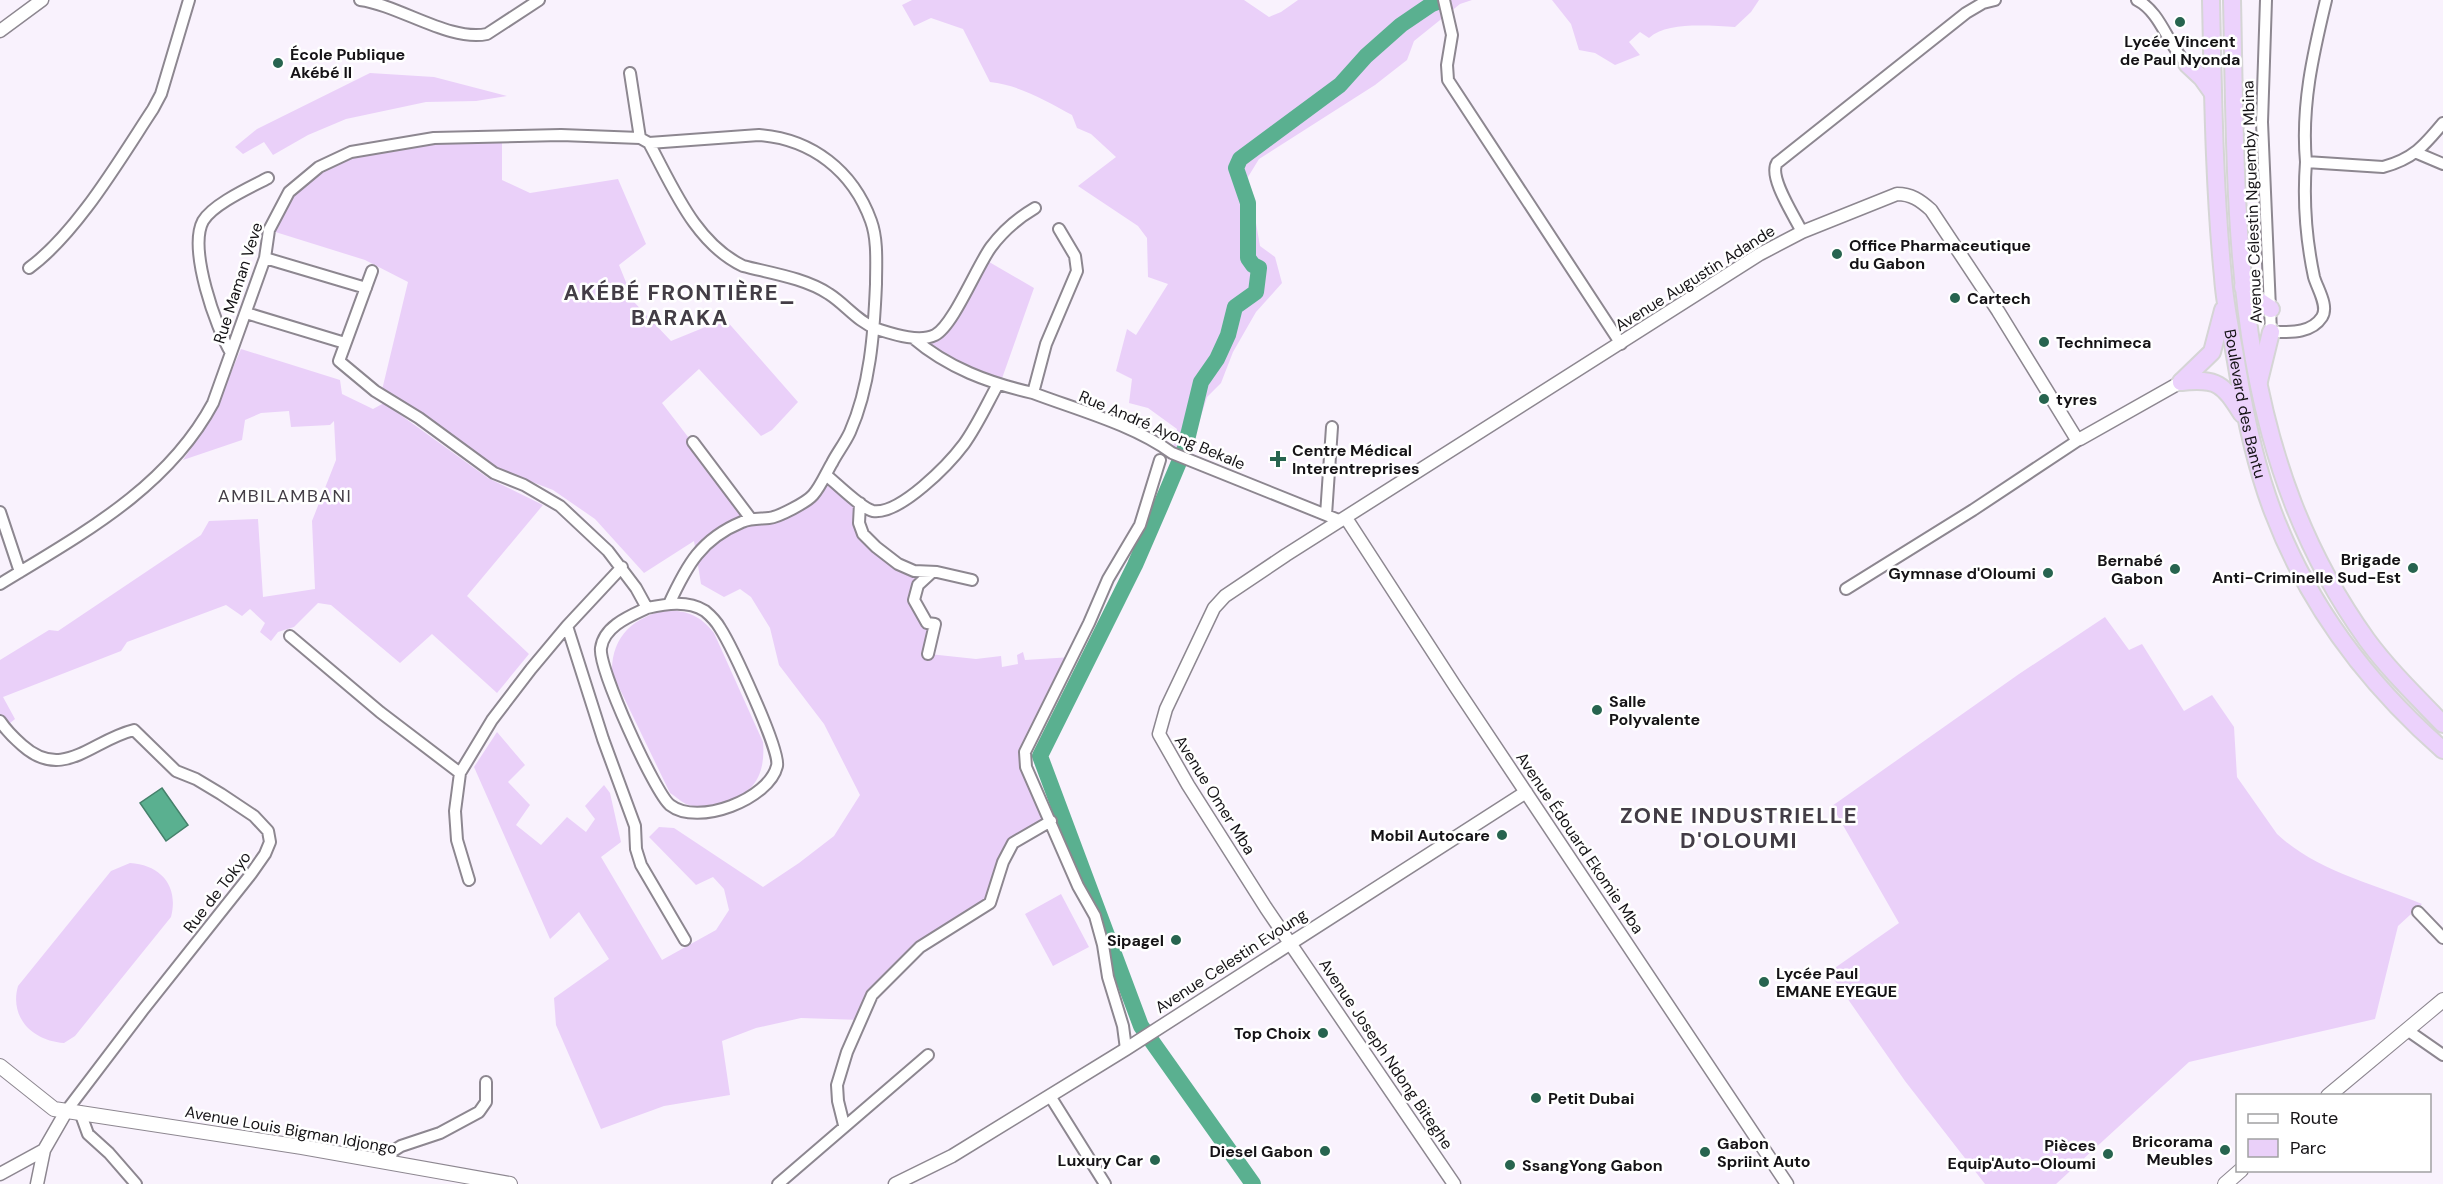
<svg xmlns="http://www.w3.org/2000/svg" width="2443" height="1184" viewBox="0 0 2443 1184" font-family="'DM Sans',sans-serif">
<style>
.green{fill:#ead0f9}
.water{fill:#5ab090;stroke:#45816b;stroke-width:1.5}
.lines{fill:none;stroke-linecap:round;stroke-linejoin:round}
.river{stroke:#5ab090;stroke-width:16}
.minor-casing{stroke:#8d8790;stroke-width:14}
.tertiary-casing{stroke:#8d8790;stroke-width:15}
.secondary-casing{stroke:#8d8790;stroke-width:16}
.trunk-casing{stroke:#d5d5d5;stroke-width:20}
.minor{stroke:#fff;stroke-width:10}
.tertiary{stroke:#fff;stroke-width:12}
.secondary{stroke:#fff;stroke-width:14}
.trunk{stroke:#ecd2fc;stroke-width:16}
.poi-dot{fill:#27644f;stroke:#fff;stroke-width:2}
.labels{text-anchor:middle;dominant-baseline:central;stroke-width:5;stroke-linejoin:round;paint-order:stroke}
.poi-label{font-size:16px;font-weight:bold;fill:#151316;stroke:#fff;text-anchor:start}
.street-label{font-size:16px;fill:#151316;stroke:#fff}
.neighbourhood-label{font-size:18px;letter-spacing:1.5px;fill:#433d46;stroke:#fff}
.district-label{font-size:22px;font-weight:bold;letter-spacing:1.5px;fill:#433d46;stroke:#fff}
</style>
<rect width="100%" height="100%" fill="#f9f2fd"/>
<path class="green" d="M912 0H1244L1269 17 1281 12 1298 0H1472L1460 4 1414 41 1407 60 1375 85 1259 159 1248 177 1260 246 1275 257 1282 283 1256 312 1233 352 1221 383 1207 397 1189 454 1173 448 1177 429 1148 408 1129 403 1132 379 1116 371 1127 329 1136 335 1168 284 1148 277 1147 238 1138 226 1078 186 1116 157 1091 134 1077 128 1072 115C1047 101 1019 85 990 82L963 29 931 18 914 26 902 5Z
M1552 0H1759L1751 12 1735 27C1711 26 1667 21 1649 38L1640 32 1629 42 1640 55 1615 65 1595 53 1579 50 1571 24Z
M370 73 434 77 507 96 476 101 426 102 346 119 308 135 273 155 264 142 243 154 235 147 257 129Z
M420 140H502V180L530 193 618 179 646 244 619 265 634 302 671 341 725 319 798 402 772 430 761 436 699 369 662 403 751 519 772 518 813 496 826 475 860 503 859 523 898 564 931 573 914 600 935 624 929 654 976 659 1001 656 1002 667 1018 664 1017 655 1023 652 1025 660 1072 657 1025 752 1051 821 1013 843 990 903 920 947 872 995 861 1020 801 1018 756 1028 722 1041 730 1095 664 1106 601 1129 556 1025 554 998 609 959 579 912 550 939 474 767 497 732 525 765 508 782 530 805 516 825 541 845 567 817 586 832 595 819 585 806 604 785 610 793 621 842 601 857 662 960 716 930 729 910 724 889 713 877 696 885 649 837 659 827 674 828 763 887 799 863 834 836 860 795 824 724 779 665 770 628 751 597 740 589 724 597 701 584 694 541 644 573 595 519 553 490 498 469 382 390 408 282 365 260 269 230 289 192 351 152Z
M984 259 1034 288 1000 384 913 338 935 335Z
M241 349 340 380 342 394 373 409 384 403 488 478 543 505 467 596 529 654 497 693 432 634 400 663 331 605 318 603 294 627 278 632 271 641 260 632 265 623 250 609 242 616 226 605 127 642 121 651 3 697 15 719 4 728 0 723V660L49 630 58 631 201 535 209 521 258 519 263 597 315 589 312 521 336 460 334 421 330 425 291 427 289 411 261 413 245 420 242 440 183 460 212 417Z
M667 610C688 611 701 616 714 633L763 742C766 777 752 796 719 804 708 807 696 808 686 804 680 801 675 796 670 793L612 673C611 636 634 617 667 610Z
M2105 617 2129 650 2142 644 2184 711 2212 695 2234 727 2237 777 2277 834C2316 871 2374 884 2422 904L2398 926 2375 1019 2189 1062 2056 1184H1985L1905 1081 1829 972 1899 923 1832 806 2019 674Z
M130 863C161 865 179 886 171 917L75 1036 64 1043C33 1041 9 1018 18 986L111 871Z
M1061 894 1089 947 1053 966 1025 914Z"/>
<path class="water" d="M162 788 188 825 166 841 140 803Z"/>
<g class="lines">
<path class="river" d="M1253 1184 1141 1026 1040 756 1135 565 1161 505 1185 448 1201 382 1217 359 1228 335 1235 307 1256 292 1259 268 1253 265 1248 258V203L1236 168 1240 159 1340 85 1366 56 1401 25 1432 4 1442 0"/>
<g class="minor-casing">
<path id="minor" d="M360 0C399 5 450 42 487 34L539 0
M1444 0 1452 35 1447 65 1448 80 1621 344
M2137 0C2161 12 2168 46 2187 64
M2266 0 2262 122 2271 332C2289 332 2311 334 2322 317 2329 306 2317 288 2314 277 2306 239 2303 201 2306 162L2383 167C2413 159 2424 146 2443 123
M630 73 640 138
M649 143 759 135C812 139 853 171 871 221 878 240 876 265 876 284 874 333 870 387 850 432 845 443 837 453 832 463 826 473 821 486 813 495 807 502 779 517 769 518 761 519 751 518 742 522 701 539 687 565 669 604
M649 143C673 187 695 243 743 266 770 273 805 278 829 294 845 304 858 322 877 329 893 334 919 343 935 335 953 326 977 266 991 247 1003 231 1018 218 1035 208
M2417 153 2443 164
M2306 162C2301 106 2313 54 2326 0
M1059 229 1075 256 1077 271 1046 344 1033 393C1078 410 1134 425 1172 453L1341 521
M1802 232C1795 217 1768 177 1777 163L1966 13 1983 3 1995 0
M265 258 366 288
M29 268C77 233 120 159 153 109L161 94 189 0
M372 271 339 361 375 391 419 418 494 473 524 485 560 506 608 551 636 588 647 608C630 616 604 626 601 648 598 668 655 793 670 805 698 827 769 799 777 766 781 751 731 645 720 628 716 621 711 616 705 611 687 600 666 604 647 608
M246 313 345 343
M913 338C948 368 989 383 1033 393
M231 353C216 328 188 249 203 221 213 204 251 187 268 178
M693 442 751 519
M826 475C836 483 862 509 873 511 900 515 949 464 964 444 977 426 987 404 998 384
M860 503 859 523 863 534 876 547 898 564 914 571 937 572 972 580
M0 512 20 572
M1326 515 1332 427
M0 584C80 535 167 489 213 403L265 258 269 230 289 192 319 167 351 152 434 138 561 135 640 138 649 143
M1846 589 1973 510 2080 439
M567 626 603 739 635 826 636 849 641 865 685 940
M290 636 380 712 460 773
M928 654 935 624 927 623 914 600 918 585 931 573
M0 721C6 730 14 738 22 745 63 782 92 740 134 730L176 771 196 779 221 794 254 816 268 831 270 842 265 854 251 874 143 1010 67 1110
M469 880 457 840 455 811 460 773 492 720 531 669 567 626 622 567
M2418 912 2443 938
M2407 1030 2443 1055
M1126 1049 1123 1026 1108 977 1103 945 1095 916 1078 886 1026 767 1025 752 1089 623 1108 579 1140 525 1160 460
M1050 1096 1105 1184
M80 1112 88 1134 109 1153 136 1184
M844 1125 838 1101 837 1085 847 1052 872 995 920 947 990 903 1003 862 1013 843 1051 821
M388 1163 393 1151 401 1146 440 1133 479 1112 486 1102V1082
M778 1184 928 1055"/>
</g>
<g class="tertiary-casing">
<path id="tertiary" d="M0 31 42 0
M1346 518 1455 686 1787 1184
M0 1174 44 1150
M37 1184 44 1150 67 1110
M895 1184 952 1156 1126 1049 1526 792
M1454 1184 1266 908 1188 785 1159 734 1166 709 1214 608 1225 596 1286 555 1760 254 1802 232 1897 194C1911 194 1920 200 1931 210L1998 311 2076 438 2080 439 2181 382"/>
</g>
<g class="secondary-casing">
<path id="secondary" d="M0 1066 54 1109 302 1147 510 1184
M2328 1096 2443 1000
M2225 1184 2241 1170"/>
</g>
<g class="trunk-casing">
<g id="trunk">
<path id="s1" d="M2211 0C2213 92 2214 185 2223 277 2225 307 2232 337 2237 367 2245 416 2255 465 2273 512 2308 605 2369 685 2443 750"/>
<path d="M2232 0C2237 226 2229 448 2367 640 2389 670 2417 697 2443 724"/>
<path d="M2187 64 2202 78 2212 92"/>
<path d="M2243 287 2253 297 2271 309"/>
<path d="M2259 381 2271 332"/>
<path d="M2181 382 2212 352 2223 310"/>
<path d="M2181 382C2218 378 2223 384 2242 414"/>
</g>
</g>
<use href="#minor" class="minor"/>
<use href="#tertiary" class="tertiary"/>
<use href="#secondary" class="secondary"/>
<use href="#trunk" class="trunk"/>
</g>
<g class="poi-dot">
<circle cx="2180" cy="22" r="6"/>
<circle cx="278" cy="63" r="6"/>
<circle cx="1837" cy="254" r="6"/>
<circle cx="1955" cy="298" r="6"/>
<circle cx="2044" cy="342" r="6"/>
<circle cx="2044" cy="399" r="6"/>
<path d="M1275 450h6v6h6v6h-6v6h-6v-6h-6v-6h6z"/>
<circle cx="2413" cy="568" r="6"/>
<circle cx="2175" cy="569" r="6"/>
<circle cx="2048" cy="573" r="6"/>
<circle cx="1597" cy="710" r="6"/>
<circle cx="1502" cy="835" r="6"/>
<circle cx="1176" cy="940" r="6"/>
<circle cx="1764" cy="982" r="6"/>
<circle cx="1323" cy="1033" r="6"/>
<circle cx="1536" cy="1098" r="6"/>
<circle cx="2225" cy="1150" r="6"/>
<circle cx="1325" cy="1151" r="6"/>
<circle cx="1705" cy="1152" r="6"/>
<circle cx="2108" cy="1154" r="6"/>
<circle cx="1155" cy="1160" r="6"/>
<circle cx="1510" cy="1165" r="6"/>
</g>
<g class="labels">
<g class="poi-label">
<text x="2180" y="41" text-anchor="middle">Lycée Vincent<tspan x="2180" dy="18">de Paul Nyonda</tspan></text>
<text x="290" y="54">École Publique<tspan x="290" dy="18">Akébé II</tspan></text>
<text x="1849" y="245">Office Pharmaceutique<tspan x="1849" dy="18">du Gabon</tspan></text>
<text x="1967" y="298">Cartech</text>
<text x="2056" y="342">Technimeca</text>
<text x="2056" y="399">tyres</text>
<text x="1292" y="450">Centre Médical<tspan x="1292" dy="18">Interentreprises</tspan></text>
<text x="2401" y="559" text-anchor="end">Brigade<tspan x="2401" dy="18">Anti-Criminelle Sud-Est</tspan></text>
<text x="2163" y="560" text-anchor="end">Bernabé<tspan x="2163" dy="18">Gabon</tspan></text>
<text x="2036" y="573" text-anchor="end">Gymnase d'Oloumi</text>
<text x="1609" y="701">Salle<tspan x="1609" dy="18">Polyvalente</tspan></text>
<text x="1490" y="835" text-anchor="end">Mobil Autocare</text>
<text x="1164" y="940" text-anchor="end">Sipagel</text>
<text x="1776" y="973">Lycée Paul<tspan x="1776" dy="18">EMANE EYEGUE</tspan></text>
<text x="1311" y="1033" text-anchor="end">Top Choix</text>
<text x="1548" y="1098">Petit Dubai</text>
<text x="2213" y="1141" text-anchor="end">Bricorama<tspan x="2213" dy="18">Meubles</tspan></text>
<text x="1717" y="1143">Gabon<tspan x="1717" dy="18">Spriint Auto</tspan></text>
<text x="2096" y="1145" text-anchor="end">Pièces<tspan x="2096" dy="18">Equip'Auto-Oloumi</tspan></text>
<text x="1313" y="1151" text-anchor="end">Diesel Gabon</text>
<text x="1143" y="1160" text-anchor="end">Luxury Car</text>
<text x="1522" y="1165">SsangYong Gabon</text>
</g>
<g class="street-label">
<text transform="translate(2252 202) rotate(-92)">Avenue Célestin Nguemby Mbina</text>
<text transform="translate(1695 278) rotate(-32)">Avenue Augustin Adande</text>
<text transform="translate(238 283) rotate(-72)">Rue Maman Veve</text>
<text stroke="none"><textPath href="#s1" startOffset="406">Boulevard des Bantu</textPath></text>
<text transform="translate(1162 430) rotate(23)">Rue André Ayong Bekale</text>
<text transform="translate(1215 795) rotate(58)">Avenue Omer Mba</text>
<text transform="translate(1580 843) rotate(56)">Avenue Édouard Ekomie Mba</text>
<text transform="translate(217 892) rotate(-52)">Rue de Tokyo</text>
<text transform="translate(1231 961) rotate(-33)">Avenue Celestin Evoung</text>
<text transform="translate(1386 1054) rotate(56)">Avenue Joseph Ndong Biteghe</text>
<text transform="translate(291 1130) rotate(10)">Avenue Louis Bigman Idjongo</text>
</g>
<g class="neighbourhood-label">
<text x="285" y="496">AMBILAMBANI</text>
</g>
<g class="district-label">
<text x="680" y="292">AKÉBÉ FRONTIÈRE_<tspan x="680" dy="25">BARAKA</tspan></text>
<text x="1739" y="815">ZONE INDUSTRIELLE<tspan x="1739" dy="25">D'OLOUMI</tspan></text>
</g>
</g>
<rect x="2236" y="1094" width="195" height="78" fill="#ffffff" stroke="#a1a1a2" stroke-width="1.5"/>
<rect x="2248" y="1114" width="30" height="9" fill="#ffffff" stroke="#a1a1a2" stroke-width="1.5"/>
<text x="2290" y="1124" font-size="18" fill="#151316">Route</text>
<rect x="2248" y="1139" width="30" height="18" fill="#ead0f9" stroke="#a1a1a2" stroke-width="1.5"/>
<text x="2290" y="1154" font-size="18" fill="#151316">Parc</text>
</svg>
